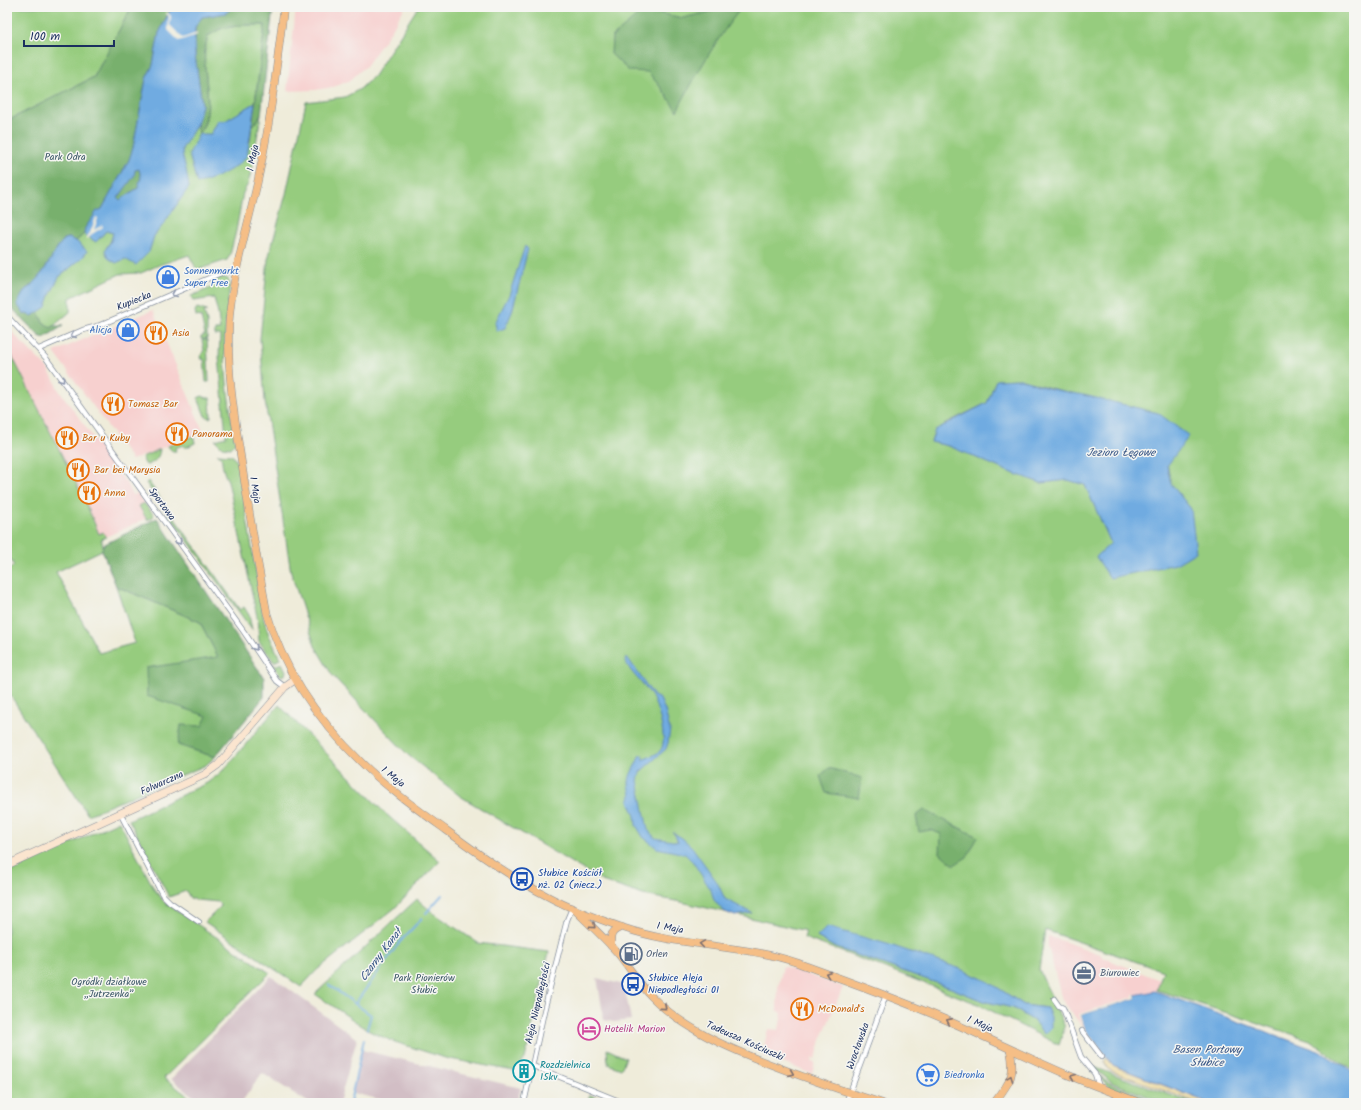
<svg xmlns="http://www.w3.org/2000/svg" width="1361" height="1110" viewBox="0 0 1361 1110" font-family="Kalam,sans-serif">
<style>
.built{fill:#f7d0cf}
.industrial{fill:#d2bec5}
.green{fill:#96cc7e;stroke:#587e6e;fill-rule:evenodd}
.forest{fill:#78b06d;stroke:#4a7066}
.sand{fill:#eeda9e;stroke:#84847e}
.water{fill:#70abe1;stroke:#466da0;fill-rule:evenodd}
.pier{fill:#efecda}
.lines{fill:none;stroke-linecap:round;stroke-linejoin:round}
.stream{stroke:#70abe1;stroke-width:2}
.street-casing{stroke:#858e9c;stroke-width:6}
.secondary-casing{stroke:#858e9c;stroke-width:8}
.primary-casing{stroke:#858e9c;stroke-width:8}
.street{stroke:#fff;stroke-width:4.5}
.secondary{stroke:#fbe5cf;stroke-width:7}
.primary{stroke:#f5be86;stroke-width:7}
.oneway{stroke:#8d97ae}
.oneway2{stroke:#7d6f70}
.labels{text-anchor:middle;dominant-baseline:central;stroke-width:3;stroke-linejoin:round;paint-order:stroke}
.park-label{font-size:10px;fill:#3a5666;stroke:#f6f6f2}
.street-label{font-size:10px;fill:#1b2f5e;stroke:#f6f6f2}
.shop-label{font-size:10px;fill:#366cbe;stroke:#f6f6f2;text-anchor:start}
.food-label{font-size:10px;fill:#c56008;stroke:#f6f6f2;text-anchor:start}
.transit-label{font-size:10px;fill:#164399;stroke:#f6f6f2;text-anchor:start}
.service-label{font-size:10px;fill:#4e5e75;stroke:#f6f6f2;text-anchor:start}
.hotel-label{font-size:10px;fill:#b23c85;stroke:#f6f6f2;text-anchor:start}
.culture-label{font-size:10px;fill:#0d838f;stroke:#f6f6f2;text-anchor:start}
.water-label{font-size:11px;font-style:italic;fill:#355485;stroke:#f6f6f2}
</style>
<rect width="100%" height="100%" fill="#f6f6f2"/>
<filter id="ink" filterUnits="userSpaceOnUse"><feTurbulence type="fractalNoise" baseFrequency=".025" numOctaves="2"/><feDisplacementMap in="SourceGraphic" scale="8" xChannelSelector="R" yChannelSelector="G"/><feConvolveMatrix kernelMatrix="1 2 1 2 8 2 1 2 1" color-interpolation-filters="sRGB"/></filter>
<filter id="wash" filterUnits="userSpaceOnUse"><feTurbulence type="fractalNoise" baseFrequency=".012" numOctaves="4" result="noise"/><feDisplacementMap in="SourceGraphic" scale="16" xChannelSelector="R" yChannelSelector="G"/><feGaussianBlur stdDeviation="0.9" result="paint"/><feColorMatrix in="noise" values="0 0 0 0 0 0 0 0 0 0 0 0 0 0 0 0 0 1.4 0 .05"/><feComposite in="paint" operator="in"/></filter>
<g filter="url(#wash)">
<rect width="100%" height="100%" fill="#efecda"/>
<path class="built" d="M296 7H405L389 34 366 66 349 81 333 87 315 90 287 91Z
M153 310 203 431 132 460 54 352Z
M7 327 48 369 57 385 56 386 126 483 133 496 137 493 154 515 101 539 85 501 7 346Z
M1048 936 1100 954 1104 958 1160 980 1157 990 1135 998 1085 1030 1062 1000 1048 946Z
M783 966 843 987 821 1040 816 1059 813 1058 812 1062 815 1063 812 1074 762 1055 768 1029 779 1030 782 1013 777 1010 778 988Z"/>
<path class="industrial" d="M271 976 357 1039 339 1103H309L262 1073 241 1103H202L171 1079Z
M597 978 624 985 631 1020 614 1022 604 1020Z
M362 1050 521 1088 517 1103H396L352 1093Z"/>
<path class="green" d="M7 7H130L131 8 94 77 7 121Z
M418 7H1354V1071L1310 1040 1157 990 1163 971 1045 930 1039 970 1065 1027 1059 1045 978 1004 885 968 804 938 806 931 681 902 643 895 602 881 460 796 408 755 332 675 315 646 291 573 265 401 260 339 268 259 286 194 306 102 345 97 360 89 374 76ZM1021 379C1065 394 1112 401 1158 413L1171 484 1191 509 1111 543 1085 485 1068 480 1041 483 1007 471 949 446 931 442 946 423 987 403 996 380ZM817 937 958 968 989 982 1024 1005 1047 1008 1044 1034 1034 1021 1013 1008 983 1001 951 988 834 947Z
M243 25H265L255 103 225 121H218L211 134 189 154 197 183 250 142 252 127 261 115 251 172 248 184 243 193 236 231 230 255 227 260 197 270 189 255 159 265 141 273 120 274 70 298V312L51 328 43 322 38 312 46 306 50 295 59 277 83 257 87 251 76 241 84 234 96 242 106 231 113 233 111 240 105 250 125 259 149 252 154 236 162 226 189 187C188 181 181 154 182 149 184 142 193 130 197 124L200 133C216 109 202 75 205 48 206 44 207 39 208 36L220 29Z
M223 277 228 279 230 284C228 306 224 327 225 349 225 380 231 412 235 443L230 448 222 447 215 440 226 437 219 356 220 335H215V330H220L218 314 214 298 193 301 191 296 213 287 210 280Z
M197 308 207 311 204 312 207 322V339H201V337L205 335 201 317 196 316 195 311Z
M202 340H207L209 382H206L204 359H201L200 357 204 350Z
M7 346 85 501 99 534 103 532 106 537 101 539 103 545 102 550 56 572 99 653 135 643 116 586 200 622 219 658 147 668 208 716 203 726 178 745 215 757 206 765 88 815 7 690V570L14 566 7 552Z
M202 396 207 398H210L211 417 209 418 205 416 198 398Z
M193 436 195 442V443L185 448 183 445 175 448 176 451C172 452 170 449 168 446Z
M160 449C159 458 155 462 147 465L145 464 142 457Z
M217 454 232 455 238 464 264 620 269 635 280 659 274 662 259 641 258 626H259L228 481C226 477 224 473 223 468 221 462 224 458 217 454Z
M148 481 240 610 244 607 249 615 252 630 146 483Z
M144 503 154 515 152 518 147 520 139 506Z
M259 645 274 666 282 663 286 671 285 675 281 676 261 649Z
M279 705 386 814 440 861 395 908 317 970 301 987 205 922 221 906 218 902 197 900 190 898 186 891 169 897 129 820 207 783 219 774 229 764Z
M119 821 154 889 164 902 270 973 164 1078 197 1103H7V873Z
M417 899 432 912 478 943 549 952 525 1059 514 1071 445 1058 395 1042 371 1032 315 994Z
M607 1049 626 1058 621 1069 608 1064Z
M1091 1066 1192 1103H1165L1147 1096 1113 1083Z
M1099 1076 1113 1085 1159 1103H1151L1109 1087Z
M590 1095 611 1103H587Z"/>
<path class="forest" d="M130 7H174L169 11 159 33 153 65 146 79 133 148 129 160 102 209 85 228 84 234 76 241 69 238 64 239C51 256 43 278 25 290L23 313 32 316 38 312 43 322 51 328 54 326H63L44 338 39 336 7 303V121L94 77 131 8Z
M233 7H273L261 115 252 127 265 25H243L220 29 208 36C207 39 206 44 205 48 202 76 216 109 199 134L197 124 202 105 195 55V27L202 17 226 13Z
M722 7H742C716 39 696 75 677 111L662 89 648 72 629 71 611 54 612 37 644 10 683 18 717 10Z
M139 169 141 177 138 188C131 192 127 197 120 200L118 198 133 176 135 170Z
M157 518 264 678V697L215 757 178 745 181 725 202 726 207 716 147 696 146 668 218 657 200 622 116 586 102 550 103 545Z
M829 768 862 778 859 798 826 793 820 776Z
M924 810 978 837 967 857 954 865 940 853 941 834 930 830 919 832 916 816Z"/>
<path class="sand" d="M1107 1058 1113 1065 1119 1068 1209 1103H1198L1111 1071 1108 1068 1104 1061Z"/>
<path class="water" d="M174 7H233L226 13 202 17 195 27V55L202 105 197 124 182 149 183 158 186 169 189 187 162 226 154 236 149 252 136 265 125 259 116 263 108 258 105 250 111 241 113 233 106 231 96 242 84 234 85 228 97 211 102 209 129 160 133 148 146 79 153 65 159 33 170 11ZM139 169 141 177 138 188 120 200 118 198 134 176 135 170Z
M255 103 247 156C238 168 212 181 197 183L189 154 199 134H211L218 121H225Z
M69 238 76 241 87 251 83 257 59 277 50 295 46 307 32 316 23 313 17 304 25 290 31 286 43 272 60 244 65 239Z
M525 246 528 249 512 312 505 328 497 331 495 323 509 295Z
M1021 379 1047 388 1088 396 1158 413 1189 436 1167 466 1171 484 1191 509 1196 552 1176 564 1110 578 1096 557 1111 543 1085 485 1068 480 1041 483 1007 471 949 446 931 442 935 430 987 403 996 380Z
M627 657 654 696 660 699 665 710 670 730 668 743 666 749 640 772 638 781 648 830 655 838 678 842 675 835 672 832 682 838 692 847 717 882 725 899 752 913 735 916 723 911 714 900 711 890 693 862 685 854 657 848 643 837 636 825 635 816 629 801C633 795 629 789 629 783 629 772 637 766 639 756L643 755V760C648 757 656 755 660 751 669 741 657 705 651 695 643 682 631 675 625 660Z
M827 927 887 944 958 968 989 982 1024 1005 1047 1008 1051 1017V1028L1044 1034 1034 1021 1013 1008 983 1001 951 988 834 947 817 937Z
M1155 991 1324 1053 1345 1066 1354 1074V1103H1209L1113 1065 1085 1029 1081 1015 1136 998 1135 995Z"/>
<path class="pier" d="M167 12 171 16 170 25 183 38 197 33V35L179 41 168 30 169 16 166 14Z
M96 217 98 218 94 230 102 225 103 227 92 234 88 239 86 238 90 233Z
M1133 994H1135L1136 998 1081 1015 1085 1029 1107 1058 1105 1059 1084 1030 1079 1014 1133 997Z"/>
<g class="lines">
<path class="stream" d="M426 913 442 895
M329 985 371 1015 367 1029
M355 1004 399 943 422 918
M350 1103 364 1039"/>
</g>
</g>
<g filter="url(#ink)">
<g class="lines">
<g class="street-casing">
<path id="street" d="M7 316 46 358 244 632 277 681 285 687
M39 349 83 330 98 326 223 272 236 271
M120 813 162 894 170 902 199 922
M1054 999 1059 1006 1063 1008 1081 1057 1095 1074 1099 1087
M1082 1031 1102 1057
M533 1066 624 1103
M524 1103 544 1011 567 920 572 908
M846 1103 886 995"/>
</g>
<g class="secondary-casing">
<path id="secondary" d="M7 865 204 775 218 765 285 687 296 679"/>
</g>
<g class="primary-casing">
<path id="primary" d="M284 7C277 63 271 119 259 175 249 224 232 273 229 323 227 367 233 409 240 452 248 506 257 560 267 613 283 670 319 721 361 762 386 787 417 809 446 830 478 854 512 878 547 896 571 909 598 919 624 928 680 947 742 944 798 963 847 981 896 998 944 1019 986 1037 1026 1057 1068 1075 1092 1085 1117 1094 1141 1103
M576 911C591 926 607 940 620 956 631 970 640 985 652 997 684 1029 726 1047 767 1063 805 1078 843 1091 882 1103
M611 946C610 935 611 931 622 927
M994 1103C1010 1082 1016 1076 1010 1049"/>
</g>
<use href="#street" class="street"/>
<use href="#secondary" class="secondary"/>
<use href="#primary" class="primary"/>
</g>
<defs><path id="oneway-chevron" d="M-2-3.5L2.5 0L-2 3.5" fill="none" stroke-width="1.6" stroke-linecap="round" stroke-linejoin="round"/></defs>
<g class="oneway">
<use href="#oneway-chevron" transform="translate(174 294) rotate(157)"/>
<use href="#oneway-chevron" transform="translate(73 335) rotate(156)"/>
<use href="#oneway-chevron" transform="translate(62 380) rotate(54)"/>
<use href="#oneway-chevron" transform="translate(179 542) rotate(54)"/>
<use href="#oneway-chevron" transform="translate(255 648) rotate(56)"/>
</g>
<g class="oneway2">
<use href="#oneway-chevron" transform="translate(593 926) rotate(42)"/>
<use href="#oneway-chevron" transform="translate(702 944) rotate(-171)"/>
<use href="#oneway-chevron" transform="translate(828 974) rotate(-160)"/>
<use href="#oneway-chevron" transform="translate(664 1007) rotate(41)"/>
<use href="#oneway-chevron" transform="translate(949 1021) rotate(-156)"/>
<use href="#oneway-chevron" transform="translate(791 1073) rotate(22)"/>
<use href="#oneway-chevron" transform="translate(1073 1077) rotate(-158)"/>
<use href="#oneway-chevron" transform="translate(1010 1078) rotate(-69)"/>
</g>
</g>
<defs>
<g id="shop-ring" transform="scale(1.15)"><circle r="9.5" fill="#f6f6f2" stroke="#3f7fe0" stroke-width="1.5"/><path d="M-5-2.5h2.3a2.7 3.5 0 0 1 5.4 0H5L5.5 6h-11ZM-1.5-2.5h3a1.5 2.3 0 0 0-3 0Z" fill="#3f7fe0"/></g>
<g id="restaurant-ring" transform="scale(1.15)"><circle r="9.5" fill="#f6f6f2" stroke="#e8710a" stroke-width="1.5"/><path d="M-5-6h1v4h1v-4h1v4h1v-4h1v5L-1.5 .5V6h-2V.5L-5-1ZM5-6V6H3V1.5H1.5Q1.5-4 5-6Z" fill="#e8710a"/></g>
<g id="bus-ring" transform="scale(1.15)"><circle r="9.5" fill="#f6f6f2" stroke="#1a4fb4" stroke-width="1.5"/><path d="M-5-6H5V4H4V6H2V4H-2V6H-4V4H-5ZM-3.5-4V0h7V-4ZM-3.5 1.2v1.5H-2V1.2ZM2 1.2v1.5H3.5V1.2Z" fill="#1a4fb4"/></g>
<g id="fuel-ring" transform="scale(1.15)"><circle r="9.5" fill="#f6f6f2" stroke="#5c6f8a" stroke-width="1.5"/><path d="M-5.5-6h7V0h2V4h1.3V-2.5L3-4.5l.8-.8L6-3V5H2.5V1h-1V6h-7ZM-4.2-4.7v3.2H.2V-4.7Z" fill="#5c6f8a"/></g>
<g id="office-ring" transform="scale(1.15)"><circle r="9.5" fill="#f6f6f2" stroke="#5c6f8a" stroke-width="1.5"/><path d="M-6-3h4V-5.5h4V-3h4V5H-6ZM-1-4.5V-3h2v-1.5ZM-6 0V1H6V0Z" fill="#5c6f8a"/></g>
<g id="hotel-ring" transform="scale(1.15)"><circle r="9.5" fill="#f6f6f2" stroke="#d1479c" stroke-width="1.5"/><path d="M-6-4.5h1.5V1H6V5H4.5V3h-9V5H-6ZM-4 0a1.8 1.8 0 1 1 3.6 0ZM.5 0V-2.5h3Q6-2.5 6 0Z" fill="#d1479c"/></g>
<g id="building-ring" transform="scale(1.15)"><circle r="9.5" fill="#f6f6f2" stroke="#0f9aa8" stroke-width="1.5"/><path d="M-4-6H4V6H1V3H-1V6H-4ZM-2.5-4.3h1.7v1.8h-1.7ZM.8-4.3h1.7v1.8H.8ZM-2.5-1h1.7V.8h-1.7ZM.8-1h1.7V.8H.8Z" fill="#0f9aa8"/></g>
<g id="supermarket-ring" transform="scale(1.15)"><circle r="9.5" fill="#f6f6f2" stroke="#3f7fe0" stroke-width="1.5"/><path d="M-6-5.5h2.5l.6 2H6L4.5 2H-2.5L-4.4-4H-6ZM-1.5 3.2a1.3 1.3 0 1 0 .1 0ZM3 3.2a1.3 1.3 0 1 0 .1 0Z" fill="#3f7fe0"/></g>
</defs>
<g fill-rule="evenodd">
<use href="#shop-ring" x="168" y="277"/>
<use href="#shop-ring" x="128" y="330"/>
<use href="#restaurant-ring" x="156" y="333"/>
<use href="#restaurant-ring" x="113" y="404"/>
<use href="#restaurant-ring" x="177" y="434"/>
<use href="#restaurant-ring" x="67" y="438"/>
<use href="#restaurant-ring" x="78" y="470"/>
<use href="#restaurant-ring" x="89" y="493"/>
<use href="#bus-ring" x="522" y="879"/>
<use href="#fuel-ring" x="631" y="954"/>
<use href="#office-ring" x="1084" y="973"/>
<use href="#bus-ring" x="633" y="984"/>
<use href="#restaurant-ring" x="802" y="1009"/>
<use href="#hotel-ring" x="589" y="1029"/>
<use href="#building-ring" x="524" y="1071"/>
<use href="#supermarket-ring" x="928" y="1075"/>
</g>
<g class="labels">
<g class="park-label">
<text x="65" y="157">Park Odra</text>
<text x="424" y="978">Park Pionierów<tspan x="424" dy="12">Słubic</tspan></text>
<text x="109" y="982">Ogródki działkowe<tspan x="109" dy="12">„Jutrzenka”</tspan></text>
</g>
<g class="street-label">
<text transform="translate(253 158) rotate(-78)">1 Maja</text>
<text transform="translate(134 301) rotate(-22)">Kupiecka</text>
<text transform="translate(255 490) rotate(81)">1 Maja</text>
<text transform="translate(162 504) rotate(54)">Sportowa</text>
<text transform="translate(393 777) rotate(39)">1 Maja</text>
<text transform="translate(162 783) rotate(-24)">Folwarczna</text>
<text transform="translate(670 928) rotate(10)">1 Maja</text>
<text transform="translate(538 1003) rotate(-77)">Aleja Niepodległości</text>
<text transform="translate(980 1024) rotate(24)">1 Maja</text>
<text transform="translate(745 1041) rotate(24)">Tadeusza Kościuszki</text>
<text transform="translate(858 1046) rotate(-70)">Wrocławska</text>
</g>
<g class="shop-label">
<text x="184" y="271">Sonnenmarkt<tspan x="184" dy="12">Super Free</tspan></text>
<text x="112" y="330" text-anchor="end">Alicja</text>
<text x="944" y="1075">Biedronka</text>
</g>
<g class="food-label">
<text x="172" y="333">Asia</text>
<text x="128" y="404">Tomasz Bar</text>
<text x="192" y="434">Panorama</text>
<text x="82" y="438">Bar u Kuby</text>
<text x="94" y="470">Bar bei Marysia</text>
<text x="104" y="493">Anna</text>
<text x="818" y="1009">McDonald's</text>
</g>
<g class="transit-label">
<text x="538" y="873">Słubice Kościół<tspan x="538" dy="12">nż. 02 (niecz.)</tspan></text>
<text x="648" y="978">Słubice Aleja<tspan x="648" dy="12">Niepodległości 01</tspan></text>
</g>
<g class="service-label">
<text x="646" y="954">Orlen</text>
<text x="1100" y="973">Biurowiec</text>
</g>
<g class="hotel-label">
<text x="604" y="1029">Hotelik Marion</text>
</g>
<g class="culture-label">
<text x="540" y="1065">Rozdzielnica<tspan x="540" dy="12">15kv</tspan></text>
</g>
<g class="water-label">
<text x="1121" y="453">Jezioro Łęgowe</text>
<text transform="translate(381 955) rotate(-53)">Czarny Kanał</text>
<text x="1207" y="1050">Basen Portowy<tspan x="1207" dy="13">Słubice</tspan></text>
</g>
</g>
<rect width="1361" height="1110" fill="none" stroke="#f6f6f2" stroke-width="24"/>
<path d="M24 40v6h90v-6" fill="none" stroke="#1b2f5e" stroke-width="2"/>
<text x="30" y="40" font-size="12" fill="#1b2f5e" stroke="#f6f6f2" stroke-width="3" paint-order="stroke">100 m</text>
</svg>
